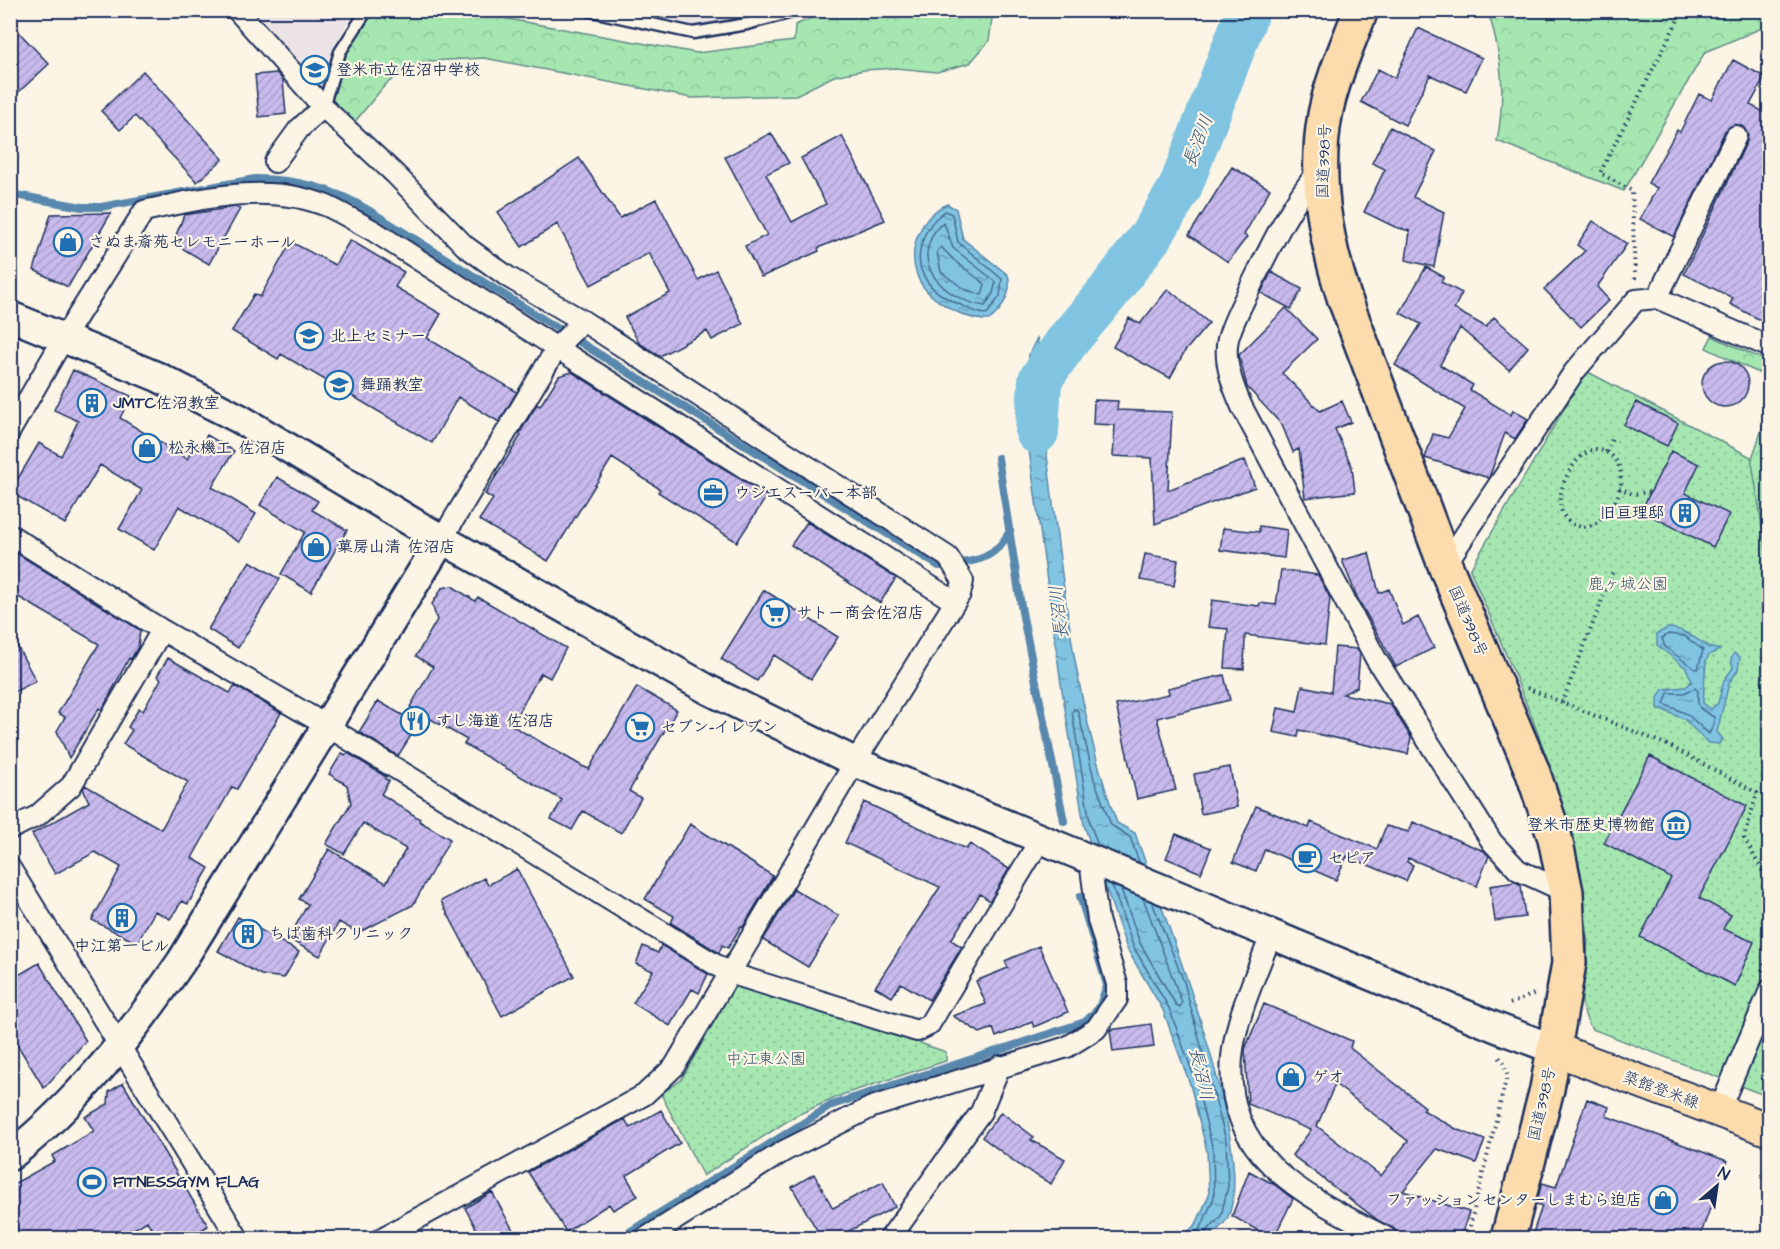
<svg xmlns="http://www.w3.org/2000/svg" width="1780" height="1249" viewBox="0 0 1780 1249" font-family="'Architects Daughter','Klee One',sans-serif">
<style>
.built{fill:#ece3e7}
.forest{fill:url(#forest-crowns);stroke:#608b88;stroke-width:1.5}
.park{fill:url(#park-dots);stroke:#608b88;stroke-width:1.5}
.water{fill:url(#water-ripples);stroke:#5888ad;stroke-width:1.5}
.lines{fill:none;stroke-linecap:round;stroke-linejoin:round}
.shore{stroke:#446b93;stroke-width:1.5}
.stream{stroke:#5888ad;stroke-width:8}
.river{stroke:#81c4e2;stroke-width:44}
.building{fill:url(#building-hatch);stroke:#1b2f5e;stroke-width:1.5;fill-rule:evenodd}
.lane-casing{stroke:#1b2f5e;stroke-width:15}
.street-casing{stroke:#1b2f5e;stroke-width:24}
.secondary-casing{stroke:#1b2f5e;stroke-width:33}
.primary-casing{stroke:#1b2f5e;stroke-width:36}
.highway-casing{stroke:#1b2f5e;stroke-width:38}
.path{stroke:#1b2f5e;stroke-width:4;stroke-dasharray:1.5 4.5;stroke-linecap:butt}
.lane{stroke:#fcf5e5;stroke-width:10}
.street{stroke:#fcf5e5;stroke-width:20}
.secondary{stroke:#fcf5e5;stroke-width:28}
.primary{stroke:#fcdcac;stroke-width:32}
.highway{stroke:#fcdcac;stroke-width:33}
.labels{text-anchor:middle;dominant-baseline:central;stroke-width:4.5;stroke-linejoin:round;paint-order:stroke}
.poi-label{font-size:16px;font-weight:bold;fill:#1b2f5e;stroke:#fcf5e5;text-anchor:start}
.street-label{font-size:16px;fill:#1b2f5e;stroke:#fcf5e5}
.park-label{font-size:16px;fill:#37546f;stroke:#fcf5e5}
.water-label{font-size:18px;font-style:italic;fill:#34547f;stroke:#fcf5e5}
</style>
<defs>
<pattern id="forest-crowns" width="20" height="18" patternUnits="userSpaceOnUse" patternTransform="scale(1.5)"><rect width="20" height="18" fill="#a6e7b1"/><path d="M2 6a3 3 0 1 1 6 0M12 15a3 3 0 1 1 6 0" fill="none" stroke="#8ec69b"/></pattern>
<pattern id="park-dots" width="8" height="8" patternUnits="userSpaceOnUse" patternTransform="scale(1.5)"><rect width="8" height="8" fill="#a6e7b1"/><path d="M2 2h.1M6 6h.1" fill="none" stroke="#8ec69b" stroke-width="1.8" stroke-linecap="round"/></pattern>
<pattern id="water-ripples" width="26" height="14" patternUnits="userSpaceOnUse" patternTransform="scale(1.5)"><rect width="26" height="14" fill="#81c4e2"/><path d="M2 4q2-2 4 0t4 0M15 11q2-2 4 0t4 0" fill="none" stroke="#69a0ba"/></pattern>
<pattern id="building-hatch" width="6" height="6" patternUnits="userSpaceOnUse" patternTransform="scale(1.5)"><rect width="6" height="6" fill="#c8baec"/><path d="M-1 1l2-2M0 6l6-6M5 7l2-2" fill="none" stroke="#aba0cd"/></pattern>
</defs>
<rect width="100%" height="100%" fill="#fcf5e5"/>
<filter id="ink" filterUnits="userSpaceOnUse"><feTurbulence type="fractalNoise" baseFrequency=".0167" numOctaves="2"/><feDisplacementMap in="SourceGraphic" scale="12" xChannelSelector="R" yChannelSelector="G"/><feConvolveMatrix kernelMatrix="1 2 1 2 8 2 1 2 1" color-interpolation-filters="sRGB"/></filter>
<g filter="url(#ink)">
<path class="built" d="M251 11H359L351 16 333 49 321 90Z
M616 11H769L693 27Z"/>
<path class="forest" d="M378 11H504L508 19 697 53 794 41 795 25 829 11H993L989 41 970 63 937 72 896 68 864 70 834 76 796 95 692 98 484 58 430 61 405 70 385 85 353 124 332 99C341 68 350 30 378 11Z
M1488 11H1769V25L1705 52 1624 191 1497 141C1506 93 1502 57 1488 11Z
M1712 336 1769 362V378L1706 348Z
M1769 408V532L1724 641 1736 506Z"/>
<path class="park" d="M1586 371 1751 457 1770 574 1769 1097 1592 1029C1572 998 1587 974 1588 941 1588 932 1586 923 1585 914 1572 797 1516 678 1470 570Z
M736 983 825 1010 946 1052V1061L844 1094 795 1116 703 1176 661 1094 681 1080Z"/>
<path class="water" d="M947 204 956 209 963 239 1008 275C1013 291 1002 311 989 320 966 321 924 298 917 275 907 248 921 216 947 204Z
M1037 338 1047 389 1043 404 1045 440C1062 569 1072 700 1117 823L1135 833C1160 906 1261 1154 1227 1219 1223 1226 1214 1233 1208 1238H1181L1196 1224 1209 1195 1207 1151 1190 1084 1163 1010 1127 949 1084 825 1061 684 1027 435 1029 354Z
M1667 628C1691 628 1706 652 1721 649L1709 655 1706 661 1703 703 1711 709 1718 703 1724 680 1733 668 1731 659 1734 653 1740 657 1738 670 1729 683 1717 732 1723 739 1719 744 1708 743 1684 719 1658 708V698L1663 689 1686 687 1692 681 1686 668 1657 645V634Z"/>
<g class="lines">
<path class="shore" d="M945 211 952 214 958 242 1002 279 1000 296 987 314C978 314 969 309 961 305 949 300 934 292 927 281 910 258 924 225 945 211Z
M944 223 953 248 996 282 993 293 985 306C955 302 916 275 930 241 933 233 937 226 944 223Z
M941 247 955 261 985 284 982 295 964 289 941 272 937 252Z
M1669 634 1684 636 1703 650 1698 669H1695L1665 647 1662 638Z
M1695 688 1698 691C1696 708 1700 710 1714 717V724L1709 734 1687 714 1664 704 1668 693H1684Z
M1098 846 1090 823 1072 712 1074 709 1078 711 1094 779 1111 825 1130 837 1139 862
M1112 885 1133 946 1169 1008 1196 1082 1213 1150 1214 1197 1201 1228 1190 1238
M1121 889 1140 943 1176 1005 1180 1007 1182 1003 1143 898
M1152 902 1184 982 1226 1140 1228 1186 1221 1216 1205 1233 1204 1238"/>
<path class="stream" d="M10 194 82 207H101L255 179C296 179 333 188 368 210L939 566C972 561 992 564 1010 531
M998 458 1022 612 1064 821
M620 1238 832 1105 1085 1022 1099 1008 1107 985 1080 896"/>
<path class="river" d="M1037 432 1040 380 1068 340 1107 294 1153 233 1180 188 1248 10"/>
</g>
<path class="building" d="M10 23 49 64 10 100Z
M1418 28 1482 58 1466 91 1430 75 1405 125 1361 102 1378 69 1395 78Z
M1733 60 1765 77 1750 105 1770 115V308L1762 321 1730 304 1733 298 1684 274 1747 141 1748 135 1742 126 1735 124 1725 131 1674 237 1640 219 1657 188 1648 183 1677 130 1680 132 1699 94 1712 100Z
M143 71 223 159 197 182 135 116 120 130 101 111Z
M277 73 283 80 286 114 259 117 255 75Z
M1390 127 1436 151 1413 197 1444 212 1434 267 1406 260 1410 231 1395 227 1364 212 1385 169 1372 163Z
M771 133 789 163 766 174 792 222 826 204 801 158 842 136 885 220 818 248 819 251 761 277 745 246 767 235 725 157Z
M579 158 620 218 656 199 698 280 716 270 743 324 712 340 707 331 660 356 639 343 625 317 670 293 649 253 591 285 557 224 522 247 498 212Z
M1232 167 1270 189 1244 235 1247 237 1228 262 1189 235Z
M235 207 240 209 209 264 173 243 184 215Z
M111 213 68 287 34 270 51 214Z
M1593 221 1627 244 1597 287 1609 300 1581 327 1544 289 1585 251 1577 245Z
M350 240 404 272 395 287 441 314 427 338 517 392 499 422 458 397 432 443 281 354 278 359 232 331 254 294 260 297 291 242 335 265Z
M1426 267 1444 277 1441 282 1462 293 1454 309 1486 327 1494 317 1528 347 1509 370 1460 328 1440 365 1473 385 1470 390 1511 415 1513 410 1528 419 1515 439 1505 433 1489 478 1425 458 1433 434 1448 438 1465 409 1395 365 1421 324 1400 313Z
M1271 272 1302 289 1291 309 1261 293Z
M1168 289 1209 323 1185 351 1170 378 1113 347 1129 318 1140 324Z
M1286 308 1317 339 1282 373 1320 411 1342 401 1351 422 1335 429 1352 467 1355 492 1305 498 1299 449 1293 452 1282 425 1247 387 1239 355Z
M1702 384a23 23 0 1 1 46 0a23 23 0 1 1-46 0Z
M73 370 131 396 120 418 187 459 195 444 200 447 207 435 234 451 212 487 256 514 239 542 179 506 154 550 119 529 142 490 100 465 65 524 10 492 39 443 61 456 78 421 54 410Z
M572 372 767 496 737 542 658 492 660 489 612 458 548 561 479 520 493 499 485 494 521 435 519 434 537 404 540 406 559 376Z
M1094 400 1118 401 1117 410 1172 412 1168 490 1245 460 1255 487 1155 524 1152 458 1113 456 1115 425 1093 424Z
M1636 402 1678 423 1667 446 1624 425Z
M1671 451 1699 464 1685 493 1729 514 1713 547 1641 511Z
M277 477 318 501 312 510 347 530 311 592 281 574 305 532 260 505Z
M807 522 896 578 880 603 791 545Z
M1259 526 1287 530 1284 558 1220 550 1223 528 1259 532Z
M10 549 140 630 138 647 131 659 129 658 102 710 99 708 69 758 57 731 65 717 58 713 99 644 10 592Z
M1369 553 1379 593 1389 589 1403 625 1418 617 1434 648 1396 667 1357 597 1342 560Z
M1145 554 1178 560 1174 586 1140 580Z
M250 561 280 579 238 648 208 629Z
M1281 570 1318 575 1330 598 1325 645 1245 635 1244 669 1225 668 1228 629 1208 627 1212 600 1259 606 1260 603 1276 605Z
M452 586 475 601 478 597 566 648 550 678 541 673 511 725 582 766 589 769 637 687 677 710 629 791 641 798 621 833 583 811 572 830 551 819 562 800 464 744 467 740 410 707 433 667 416 656 437 620 432 604 442 588Z
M764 590 838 637 811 679 774 655 757 681 721 659Z
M10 633 36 681 10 694Z
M1335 647 1357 649 1360 654 1357 687 1343 694 1390 704 1411 737 1408 754 1299 730 1298 737 1273 732 1278 708 1297 712 1302 686 1331 692Z
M168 658 230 693 235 686 281 713 237 789 232 787 192 858 209 868 188 904 182 901 170 919 155 911 137 943 92 920 121 867 95 852 55 874 32 834 89 802 83 789 85 785 161 829 188 782 123 744 132 730 128 727 139 708 143 711 161 679 157 676Z
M1224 675 1230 700 1157 718 1176 790 1137 799 1116 705 1169 694 1168 688Z
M378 701 418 724 398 756 359 732Z
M342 753 346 755 348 753 386 777 385 779 389 781 381 794 420 819 419 821 450 839 413 905 358 933 339 922 320 956 288 939 308 904 299 899 329 849 386 883 406 849 363 823 344 854 326 844 351 803 347 785 329 774Z
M1650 756 1747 806 1699 898 1731 915 1723 929 1754 942 1735 986 1640 937 1671 878 1604 843Z
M1230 767 1237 807 1201 814 1194 774Z
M864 802 966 849 970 844 1009 869 990 901 980 894 951 940 962 947 929 1000 901 983 892 997 875 987 940 887 845 843Z
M1256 806 1309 828 1311 822 1377 849 1386 826 1409 832 1413 822 1484 851 1489 856 1477 886 1408 858 1407 862 1413 865 1406 881 1347 856 1336 880 1265 849 1256 871 1233 862Z
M690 824 773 876 743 927 741 926 728 948 722 945 719 953 671 923 674 916 645 899Z
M1176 834 1211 848 1201 873 1166 858Z
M517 869 574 976 502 1016 441 901 484 878 488 885Z
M1516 882 1521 885 1525 917 1495 921 1490 886Z
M794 889 839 916 808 967 763 940Z
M238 917 299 952 284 978 261 975 218 951Z
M661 945 708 974 699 993 692 989 670 1026 633 1003 653 971 636 964 643 946 658 953Z
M1039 946 1068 1012 1034 1027 1032 1022 996 1037 993 1028 980 1033 953 1016 986 1004 976 981 1008 968 1005 961Z
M39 963 86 1041 44 1088 10 1033V980Z
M1264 1004 1352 1041 1350 1048 1425 1107 1423 1110 1458 1130 1485 1140 1476 1163 1437 1149 1403 1191 1469 1212 1460 1239H1403L1393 1228 1379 1221 1292 1155 1311 1130 1248 1104 1245 1049ZM1335 1084 1408 1141 1381 1176 1317 1126Z
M1151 1024 1154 1047 1113 1052 1110 1030Z
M123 1083 208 1226 187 1239H158L147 1221 118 1239H23L10 1216V1186L55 1161 52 1156 94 1131 85 1117 108 1104 109 1092Z
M1587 1099 1609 1107 1606 1116 1727 1161 1699 1239H1531L1542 1206 1536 1204 1542 1183 1556 1187Z
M661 1110 680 1143 626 1176 638 1196 613 1210 609 1204 566 1232 528 1172 625 1119 630 1128Z
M1001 1112 1034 1137 1031 1140 1065 1159 1051 1184 1022 1167 982 1137Z
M1249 1171 1275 1185 1293 1199 1273 1239 1232 1216Z
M814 1174 833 1208 883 1182 895 1207 849 1231 854 1239H822L792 1187Z
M492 1192 518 1239H482L465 1208Z"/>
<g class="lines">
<g class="lane-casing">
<path id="lane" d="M587 10 693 33 747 24 800 10
M323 107 340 52 367 10"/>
</g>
<g class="street-casing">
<path id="street" d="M237 10 323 107 395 174 465 246 508 277 583 321 948 557 963 581 960 594 855 762 674 1067 644 1095 382 1238
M275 162 299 129 323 107
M1321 168C1291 203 1272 243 1252 284 1244 301 1233 320 1228 339 1223 361 1233 387 1242 407L1376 659 1492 842 1518 870 1566 892
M1657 298 1736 136
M10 431 65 336 144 211C203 198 269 182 327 206 342 213 357 222 372 230L955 602
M10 535 162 630 312 717 729 973 917 1031 929 1025 1040 840
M442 539 558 346 583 321
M1445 565 1574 372 1636 300 1657 298 1770 347
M10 829 37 816 71 786 162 630
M10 868 238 1238
M1271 935C1257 973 1236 1016 1232 1057 1223 1160 1310 1198 1387 1238
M1719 1111 1770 990
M646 1238 784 1151 872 1107 1067 1047 1096 1029 1117 999V984L1098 920 1090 861
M890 1238 981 1112 1000 1066"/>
</g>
<g class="secondary-casing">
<path id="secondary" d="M10 316 158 377 240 419 417 525 709 690 855 762 1500 1029 1554 1049
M10 1156C78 1103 133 1032 181 962L442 539"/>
</g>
<g class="primary-casing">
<path id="primary" d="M1554 1049 1770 1130"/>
</g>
<g class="highway-casing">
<path id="highway" d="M1361 10C1348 44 1332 79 1325 115 1314 177 1325 238 1344 297L1445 565 1532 770 1555 838 1566 892 1569 963 1547 1089 1508 1238"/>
</g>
<path class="path" d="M1635 279 1632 191 1600 173 1683 10
M1595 449C1649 456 1608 546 1571 523 1545 506 1571 454 1595 449Z
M1606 452 1612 439
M1619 488 1633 494 1650 492
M1527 688 1670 746 1757 793 1744 838 1762 870 1770 873
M1562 703 1614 569
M1762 971 1770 952
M1510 1004 1536 993
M1467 1238 1507 1076 1504 1063 1499 1057"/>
<use href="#lane" class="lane"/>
<use href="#street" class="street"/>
<use href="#secondary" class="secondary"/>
<use href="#primary" class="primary"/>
<use href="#highway" class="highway"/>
</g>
</g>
<defs>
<g id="school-ring" transform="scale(1.5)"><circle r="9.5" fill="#fcf5e5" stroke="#1f6fb2" stroke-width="1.5"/><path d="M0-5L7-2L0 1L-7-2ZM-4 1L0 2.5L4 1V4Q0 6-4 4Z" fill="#1f6fb2"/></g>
<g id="shop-ring" transform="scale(1.5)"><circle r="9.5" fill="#fcf5e5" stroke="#1f6fb2" stroke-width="1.5"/><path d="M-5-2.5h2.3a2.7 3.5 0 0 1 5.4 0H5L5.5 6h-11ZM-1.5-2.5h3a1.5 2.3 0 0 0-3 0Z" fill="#1f6fb2"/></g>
<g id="building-ring" transform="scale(1.5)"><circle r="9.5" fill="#fcf5e5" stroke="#1f6fb2" stroke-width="1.5"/><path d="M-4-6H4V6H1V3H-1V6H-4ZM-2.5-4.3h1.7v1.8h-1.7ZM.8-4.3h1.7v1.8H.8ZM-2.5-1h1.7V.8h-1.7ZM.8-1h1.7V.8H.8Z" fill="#1f6fb2"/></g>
<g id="office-ring" transform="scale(1.5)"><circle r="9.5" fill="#fcf5e5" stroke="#1f6fb2" stroke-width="1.5"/><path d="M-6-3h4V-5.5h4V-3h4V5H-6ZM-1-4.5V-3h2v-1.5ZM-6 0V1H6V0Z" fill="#1f6fb2"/></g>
<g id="supermarket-ring" transform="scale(1.5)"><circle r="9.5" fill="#fcf5e5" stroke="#1f6fb2" stroke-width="1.5"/><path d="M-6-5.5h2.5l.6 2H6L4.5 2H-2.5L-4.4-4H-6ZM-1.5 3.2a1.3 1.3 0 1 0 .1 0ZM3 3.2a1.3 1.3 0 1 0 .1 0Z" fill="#1f6fb2"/></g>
<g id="restaurant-ring" transform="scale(1.5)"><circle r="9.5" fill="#fcf5e5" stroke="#1f6fb2" stroke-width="1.5"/><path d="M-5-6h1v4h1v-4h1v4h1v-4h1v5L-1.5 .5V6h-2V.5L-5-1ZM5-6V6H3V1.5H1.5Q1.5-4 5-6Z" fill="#1f6fb2"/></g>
<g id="museum-ring" transform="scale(1.5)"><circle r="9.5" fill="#fcf5e5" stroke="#1f6fb2" stroke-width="1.5"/><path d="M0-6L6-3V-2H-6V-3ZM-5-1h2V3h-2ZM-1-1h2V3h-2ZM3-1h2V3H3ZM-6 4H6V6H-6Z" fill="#1f6fb2"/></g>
<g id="cafe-ring" transform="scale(1.5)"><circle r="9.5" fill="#fcf5e5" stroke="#1f6fb2" stroke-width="1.5"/><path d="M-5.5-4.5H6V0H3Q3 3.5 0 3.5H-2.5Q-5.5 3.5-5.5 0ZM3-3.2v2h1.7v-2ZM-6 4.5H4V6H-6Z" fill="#1f6fb2"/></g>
<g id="stadium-ring" transform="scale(1.5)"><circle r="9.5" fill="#fcf5e5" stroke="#1f6fb2" stroke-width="1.5"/><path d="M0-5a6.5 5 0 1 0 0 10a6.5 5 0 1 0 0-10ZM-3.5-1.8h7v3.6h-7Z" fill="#1f6fb2"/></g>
</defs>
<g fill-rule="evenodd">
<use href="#school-ring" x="315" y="70"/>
<use href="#shop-ring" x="68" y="242"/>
<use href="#school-ring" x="309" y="336"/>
<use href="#school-ring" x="339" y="385"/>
<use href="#building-ring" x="92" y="403"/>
<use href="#shop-ring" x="147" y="448"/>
<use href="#office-ring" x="713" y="493"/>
<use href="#building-ring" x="1685" y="513"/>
<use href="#shop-ring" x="316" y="547"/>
<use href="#supermarket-ring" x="775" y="613"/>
<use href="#restaurant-ring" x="415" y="721"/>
<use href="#supermarket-ring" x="640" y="727"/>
<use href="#museum-ring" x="1676" y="825"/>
<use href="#cafe-ring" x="1307" y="858"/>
<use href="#building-ring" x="122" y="918"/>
<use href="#building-ring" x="248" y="934"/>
<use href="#shop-ring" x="1291" y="1077"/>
<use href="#stadium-ring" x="92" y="1182"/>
<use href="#shop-ring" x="1663" y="1200"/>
</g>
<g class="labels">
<g class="poi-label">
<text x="336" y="70">登米市立佐沼中学校</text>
<text x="89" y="242">さぬま斎苑セレモニーホール</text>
<text x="330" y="336">北上セミナー</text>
<text x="360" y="385">舞踊教室</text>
<text x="113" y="403">JMTC佐沼教室</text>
<text x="168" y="448">松永機工 佐沼店</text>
<text x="734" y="493">ウジエスーパー本部</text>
<text x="1664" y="513" text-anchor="end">旧亘理邸</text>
<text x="337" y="547">菓房山清 佐沼店</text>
<text x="796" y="613">サトー商会佐沼店</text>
<text x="436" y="721">すし海道 佐沼店</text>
<text x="661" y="727">セブン-イレブン</text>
<text x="1655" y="825" text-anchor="end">登米市歴史博物館</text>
<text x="1328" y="858">セピア</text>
<text x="269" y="934">ちば歯科クリニック</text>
<text x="122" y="946" text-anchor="middle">中江第一ビル</text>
<text x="1312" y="1077">ゲオ</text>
<text x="113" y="1182">FITNESSGYM FLAG</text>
<text x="1642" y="1200" text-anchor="end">ファッションセンターしまむら迫店</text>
</g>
<g class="street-label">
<text transform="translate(1324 161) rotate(-88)">国道398号</text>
<text transform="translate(1468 621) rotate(67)">国道398号</text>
<text transform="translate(1661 1090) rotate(20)">築館登米線</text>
<text transform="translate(1542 1104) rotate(-77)">国道398号</text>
</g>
<g class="park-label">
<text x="1628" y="584">鹿ヶ城公園</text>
<text x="766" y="1059">中江東公園</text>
</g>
<g class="water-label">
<text transform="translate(1198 141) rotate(-69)">長沼川</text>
<text transform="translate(1059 612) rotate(-97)">長沼川</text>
<text transform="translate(1201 1074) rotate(77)">長沼川</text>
</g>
</g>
<rect width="1780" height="1249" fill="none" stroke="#fcf5e5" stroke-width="36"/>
<rect x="18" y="18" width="1744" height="1213" fill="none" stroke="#1b2f5e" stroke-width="2" filter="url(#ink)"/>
<g transform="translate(1717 1186) rotate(29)" stroke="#fcf5e5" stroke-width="4.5" paint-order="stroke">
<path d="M0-4.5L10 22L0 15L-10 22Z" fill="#1b2f5e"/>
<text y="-9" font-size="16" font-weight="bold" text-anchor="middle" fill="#1b2f5e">N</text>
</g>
</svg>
